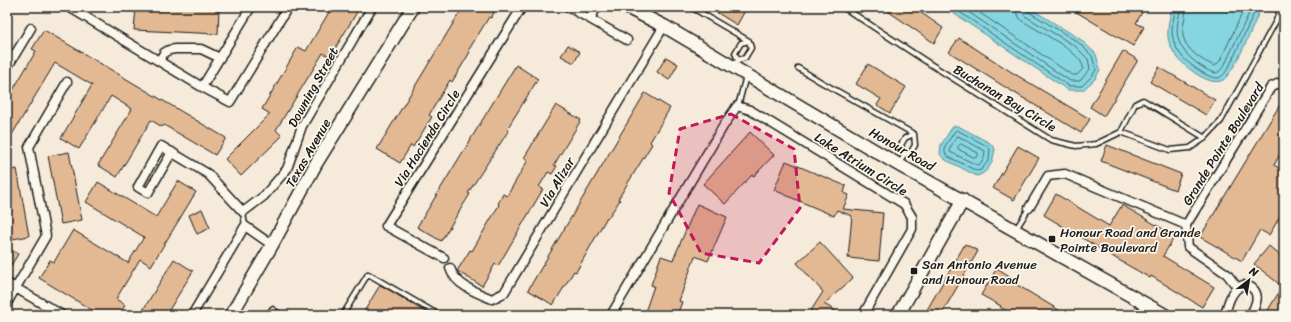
<svg xmlns="http://www.w3.org/2000/svg" width="1291" height="322" viewBox="0 0 1291 322" font-family="Sriracha,sans-serif">
<style>
.water{fill:#86d6e1;stroke:#5c8c92}
.lines{fill:none;stroke-linecap:round;stroke-linejoin:round}
.shore{stroke:#46666b;stroke-width:1}
.building{fill:#e3b994;stroke:#1c1c1c}
.lane-casing{stroke:#1c1c1c;stroke-width:7}
.street-casing{stroke:#1c1c1c;stroke-width:11}
.secondary-casing{stroke:#1c1c1c;stroke-width:15}
.lane{stroke:#fbf7ec;stroke-width:4}
.street{stroke:#fbf7ec;stroke-width:8}
.secondary{stroke:#fbf7ec;stroke-width:12}
.marked{fill:#c2185b;fill-opacity:0.2;stroke:#c2185b;stroke-width:3;stroke-dasharray:8 5;stroke-linejoin:round}
.poi-dot{fill:#1c1c1c;stroke:#fbf7ec;stroke-width:1.5}
.labels{text-anchor:middle;dominant-baseline:central;stroke-width:3.5;stroke-linejoin:round;paint-order:stroke}
.street-label{font-size:13px;fill:#1c1c1c;stroke:#fbf7ec}
.poi-label{font-size:13px;fill:#1c1c1c;stroke:#fbf7ec;text-anchor:start}
</style>
<rect width="100%" height="100%" fill="#f6ebda"/>
<filter id="ink" filterUnits="userSpaceOnUse"><feTurbulence type="fractalNoise" baseFrequency=".025" numOctaves="2"/><feDisplacementMap in="SourceGraphic" scale="8" xChannelSelector="R" yChannelSelector="G"/><feConvolveMatrix kernelMatrix="1 2 1 2 8 2 1 2 1" color-interpolation-filters="sRGB"/></filter>
<g filter="url(#ink)">
<path class="water" d="M944 7H1028L1080 39 1096 54 1100 70 1095 79 1083 90H1068Z
M1172 7H1261C1255 22 1235 72 1223 80 1211 87 1187 69 1179 59 1174 54 1169 45 1168 37 1167 28 1170 16 1172 7Z
M953 126H958L990 143 995 149C993 161 990 172 977 176L944 159 940 154 941 145Z"/>
<g class="lines">
<path class="shore" d="M952 7 1069 86H1082L1092 76 1096 70 1092 56 1078 42 1029 12 1027 7
M961 7 1070 81H1080L1090 69 1088 59 1075 46 1025 16 1022 12V7
M971 7 1072 75H1077L1083 69C1086 54 1034 29 1021 20L1017 14 1016 7
M1175 7C1175 17 1170 29 1173 38 1174 44 1177 50 1181 55 1186 62 1208 79 1218 78 1223 77 1226 71 1229 67L1257 7
M1180 7C1180 17 1175 28 1178 38 1179 43 1182 48 1185 52 1189 58 1208 73 1216 73 1220 72 1223 67 1225 64L1252 7
M1186 7C1186 16 1182 27 1183 36 1186 50 1202 61 1215 66L1220 61 1245 7
M957 130 987 146 990 149 989 160 981 170 977 171 947 156 945 153V146L955 131Z
M958 136 985 151 984 158 979 165H977L950 152V148Z
M961 144 978 153V156L975 158 958 149V147Z"/>
</g>
<path class="building" d="M136 7H219L218 34 134 30Z
M332 7H360L330 57 323 53 276 130 282 136 241 176 225 159 270 114 262 109 298 47 306 51Z
M463 7H497L491 18 489 17 468 51 470 52 452 82 450 80 429 115 432 117 413 147 411 145 400 163 377 149Z
M708 7H747L737 25Z
M882 7H913L943 28 934 43Z
M1068 7H1145L1136 23 1144 27 1133 46Z
M44 30 226 138 215 155 164 125 162 127 151 120 117 177 98 165 132 109 111 96 79 149 61 138 92 85 55 63 7 143V100L36 51 32 49Z
M959 38 1013 73 1090 119 1081 133 1005 87 949 52Z
M568 45 580 52 574 63 561 56Z
M1123 51 1138 60 1104 116 1090 107Z
M666 57 678 64 669 80 657 72Z
M868 64 906 87 890 113 877 105 881 99 856 84Z
M516 65 538 79 507 129 509 130 468 193 470 194 441 241 417 227Z
M1159 67 1215 100 1206 115 1150 82Z
M645 93 670 108 650 142 652 144 618 199 620 200 608 218 607 217 576 272 574 271 553 305 528 290Z
M1284 98V147L1274 165 1284 171V210L1269 235 1260 230 1242 261 1200 237Z
M556 105 581 120 554 165 557 166 552 174 548 172 539 187 543 189 498 266 495 264 482 286 457 271 470 250 472 251 499 205 498 204 503 194 507 196 528 160 524 158Z
M750 132 774 155 754 176 752 175 725 204 703 184Z
M1107 145 1181 174 1175 190 1101 161Z
M1018 146 1039 158 1014 200 993 188Z
M69 152 82 220 61 224 48 156Z
M786 161 846 186 844 193 849 195 843 209 883 213 879 261 848 258 852 216 837 210 834 216 774 190Z
M17 169 29 236 8 240 7 231V171Z
M178 181 196 192 151 266 140 259 116 299 125 305 119 315H100L39 278 50 260 54 262 73 230 128 263 144 237 86 202 98 182 156 217Z
M1056 194 1109 226 1122 205 1175 236 1163 256 1214 287 1202 307 1151 276 1150 278 1117 259 1044 215Z
M697 204 727 217 708 261 695 256 679 301 682 302 677 315H644L654 286 651 285 661 256 673 260Z
M202 209 210 228 197 234 189 215Z
M820 242 853 278 824 304 843 315H808L823 292 797 263Z
M965 244 978 251 941 315H924Z
M1269 246 1284 259V278L1279 284 1254 264Z
M7 247 18 254 7 272Z
M174 259 193 271 166 315H140Z
M997 268 1011 277 1009 280 1067 315H1013L1000 307 1001 306 981 295Z
M1284 284V315H1265Z
M380 285 391 291 430 315H362Z"/>
<g class="lines">
<g class="lane-casing">
<path id="lane" d="M691 7 749 41
M843 7 927 62 1051 140 1076 146 1096 144 1121 132 1170 150 1190 148 1205 138 1221 121 1276 21 1281 7
M734 66 738 60 745 58 751 48 749 41 741 43 735 53 738 60
M798 68 821 82 914 134
M738 106 746 76
M1121 132 1135 104 1143 100 1205 138
M900 164 904 155 911 152 915 145 914 134 905 138 901 145 904 155
M243 212 245 226
M1016 229 1029 208
M268 315 272 309 281 315
M344 315V313L368 274 439 315"/>
</g>
<g class="street-casing">
<path id="street" d="M69 7 202 87 230 102 288 7
M568 7 590 19 597 7
M590 19 627 40
M159 61 164 53 169 50 176 49H201L220 58
M7 68 31 28
M202 87 251 7
M172 152 148 193 138 187 161 146 208 174 243 212 264 196 287 169 302 126 372 7
M1029 208 1048 176 1065 174 1186 225
M444 258 386 226 522 7
M450 268C455 285 477 293 492 299L504 293 664 26
M7 283 62 315
M1237 287 1227 274 1188 247 1186 225 1271 87 1284 81
M7 303 46 236 29 147 67 82
M192 315 245 226 272 245
M611 315 724 125 737 106 750 110 904 204 912 217V229L863 315
M1225 315C1228 303 1231 290 1243 285 1245 286 1250 286 1252 288 1261 295 1255 308 1250 315"/>
</g>
<g class="secondary-casing">
<path id="secondary" d="M626 7 664 26 899 165 1165 315
M231 315 272 245 317 162 413 7
M898 315 963 200"/>
</g>
<use href="#lane" class="lane"/>
<use href="#street" class="street"/>
<use href="#secondary" class="secondary"/>
</g>
</g>
<path class="marked" d="M731 114 794 149 800 208 759 263 701 253 669 193 680 129Z"/>
<g class="poi-dot">
<rect x="1048" y="235" width="8" height="8" rx="2"/>
<rect x="910" y="267" width="8" height="8" rx="2"/>
</g>
<g class="labels">
<g class="street-label">
<text transform="translate(313 87) rotate(-61)">Downing Street</text>
<text transform="translate(1005 98) rotate(31)">Buchanan Bay Circle</text>
<text transform="translate(427 138) rotate(-58)">Via Hacienda Circle</text>
<text transform="translate(1223 144) rotate(-58)">Grande Pointe Boulevard</text>
<text transform="translate(902 149) rotate(30)">Honour Road</text>
<text transform="translate(308 153) rotate(-60)">Texas Avenue</text>
<text transform="translate(861 164) rotate(32)">Lake Atrium Circle</text>
<text transform="translate(557 182) rotate(-59)">Via Alizar</text>
</g>
<g class="poi-label">
<text x="1060" y="232">Honour Road and Grande<tspan x="1060" dy="15">Pointe Boulevard</tspan></text>
<text x="922" y="264">San Antonio Avenue<tspan x="922" dy="15">and Honour Road</tspan></text>
</g>
</g>
<rect width="1291" height="322" fill="none" stroke="#fbf7ec" stroke-width="24"/>
<rect x="12" y="12" width="1267" height="298" fill="none" stroke="#1c1c1c" stroke-width="1.5" filter="url(#ink)"/>
<g transform="translate(1249 280) rotate(31)" stroke="#fbf7ec" stroke-width="3" paint-order="stroke">
<path d="M0-3L7 15L0 10L-7 15Z" fill="#1c1c1c"/>
<text y="-6" font-size="11" font-weight="bold" text-anchor="middle" fill="#1c1c1c">N</text>
</g>
</svg>
